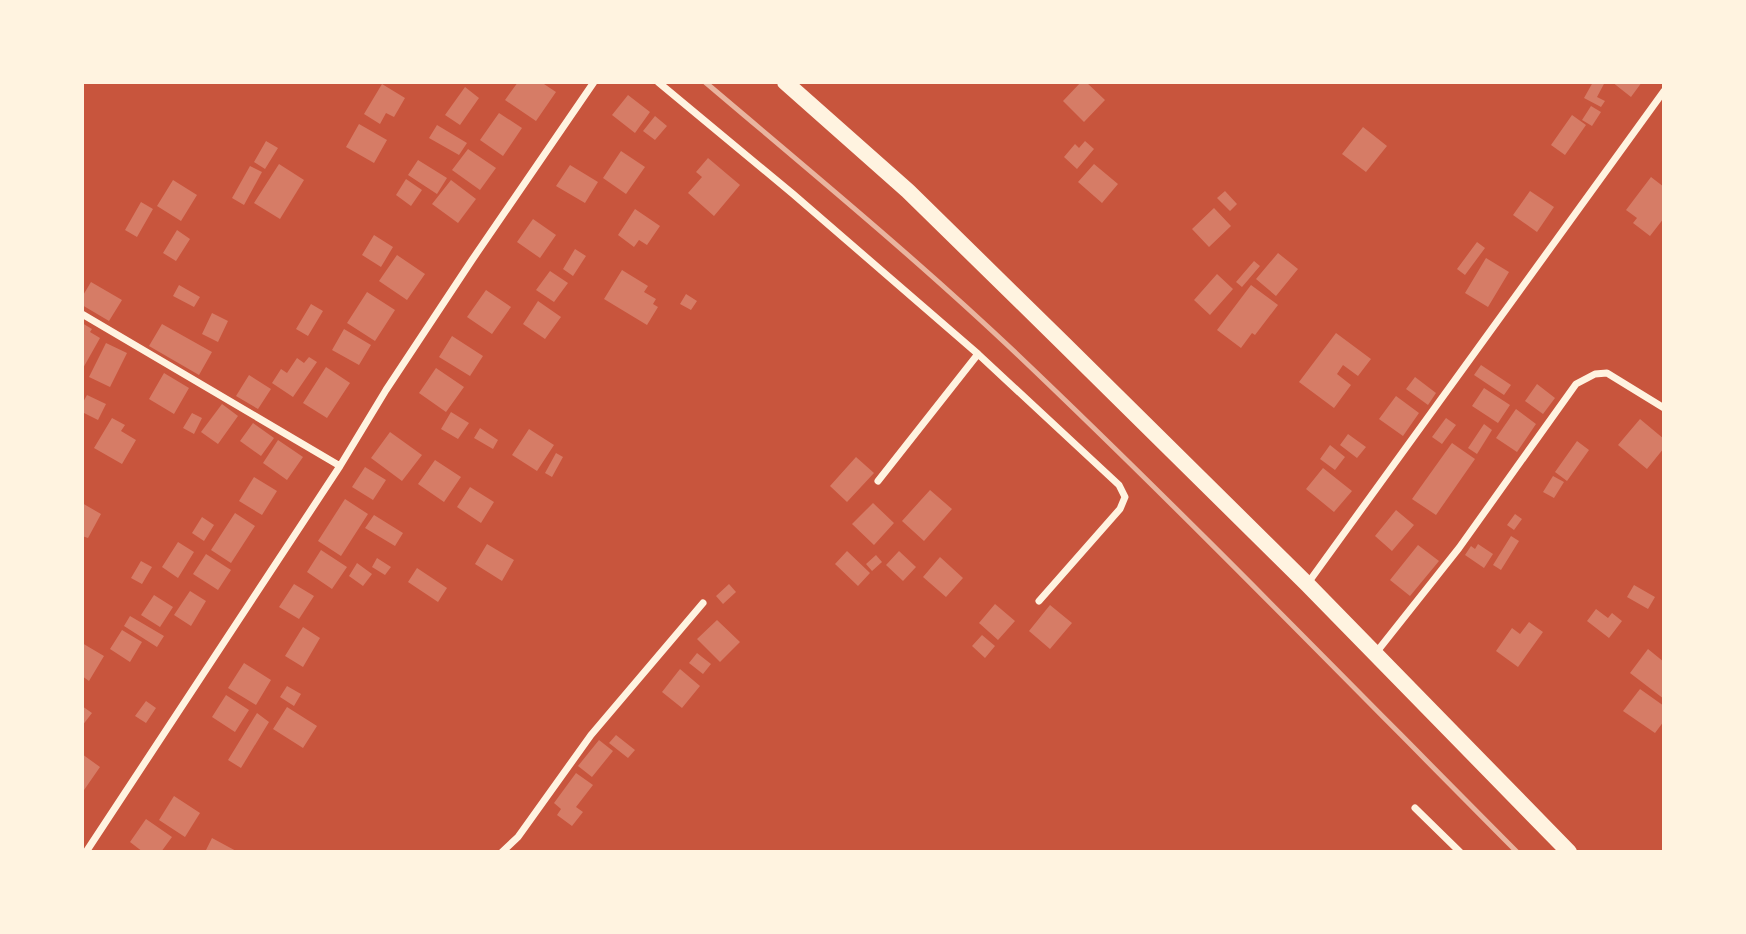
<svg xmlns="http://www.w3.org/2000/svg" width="1746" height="934" viewBox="0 0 1746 934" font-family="'Nunito Sans',sans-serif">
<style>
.building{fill:#d67c66}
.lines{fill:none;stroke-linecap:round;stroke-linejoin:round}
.minor{stroke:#fff3e0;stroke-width:7}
.primary{stroke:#fff3e0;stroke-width:16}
.rail{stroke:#e9b49f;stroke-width:5}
</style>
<rect width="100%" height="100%" fill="#c8553d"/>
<path class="building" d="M518 82H541L556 92 536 121 505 100Z
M1081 82H1086L1105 100 1084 122 1063 101Z
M1593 82H1605L1597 97 1605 101 1601 107 1584 98Z
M1612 82H1642L1631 97Z
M382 84 405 98 394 117 386 113 380 124 364 114Z
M465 87 479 98 460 125 445 115Z
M628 95 650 112 635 133 612 115Z
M1591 106 1601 112 1592 126 1582 120Z
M499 113 522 128 503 156 480 140Z
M1572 115 1586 125 1565 155 1551 145Z
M655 116 667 126 655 140 643 131Z
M359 124 387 140 374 163 346 147Z
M437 125 467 143 459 155 429 138Z
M1363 127 1387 146 1366 172 1342 154Z
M266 141 278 148 265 169 254 162Z
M1085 141 1094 149 1077 169 1064 157 1075 144 1079 148Z
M468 149 496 168 480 190 452 170Z
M621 151 645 167 626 194 603 178Z
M708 158 740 185 714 216 688 193 702 177 696 172Z
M418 160 447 178 437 194 408 175Z
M279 164 304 180 280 219 254 203Z
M1094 164 1118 184 1102 203 1078 182Z
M570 165 598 182 585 203 556 186Z
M250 166 262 172 244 205 232 198Z
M1651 177 1664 187V218L1650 236 1633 223 1637 218 1626 210Z
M406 179 422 190 411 206 396 195Z
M173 180 197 195 181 221 157 206Z
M451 180 476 199 458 223 432 204Z
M1225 191 1237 204 1230 211 1217 198Z
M1530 191 1554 207 1537 232 1513 215Z
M141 202 153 209 137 237 125 230Z
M1214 208 1231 226 1209 247 1192 229Z
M635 209 660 226 647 245 639 240 634 247 618 235Z
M533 219 556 235 540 258 517 242Z
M177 230 190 239 176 261 163 253Z
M374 235 393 247 381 267 362 255Z
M1477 242 1485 248 1465 275 1457 269Z
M575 249 586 256 573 276 563 269Z
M1278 253 1298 269 1276 296 1256 279Z
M397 255 425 274 407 300 379 281Z
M1486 258 1509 272 1488 307 1465 293Z
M1254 261 1260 266 1242 287 1236 282Z
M622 270 648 286 644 292 656 299 653 304 658 307 647 325 604 299Z
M550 271 568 283 554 302 536 290Z
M1217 274 1233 289 1210 315 1194 300Z
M91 282 122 300 109 321 82 305V297Z
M179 285 200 297 194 307 173 296Z
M1251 285 1278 305 1255 335 1252 333 1241 348 1217 330Z
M486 290 511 307 492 334 467 317Z
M367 292 395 310 375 341 347 323Z
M686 294 697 301 691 310 680 304Z
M538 301 561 317 545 339 523 324Z
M311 304 323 311 308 336 296 329Z
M212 313 228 321 218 342 202 334Z
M82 323 92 329 90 332 100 338 82 370Z
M162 324 212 352 199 375 149 346Z
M344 329 371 345 359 365 332 350Z
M1336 333 1371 359 1358 376 1343 365 1337 374 1351 385 1334 408 1299 382Z
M452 336 483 356 470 376 439 357Z
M106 343 127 353 110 387 89 377Z
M309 357 317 362 293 397 272 383 281 369 287 373 297 358 304 363Z
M1481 365 1511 385 1504 395 1474 375Z
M326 367 350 383 327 418 303 403Z
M436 368 464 387 446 412 419 393Z
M164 373 189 388 174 414 149 399Z
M249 375 271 389 258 409 236 396Z
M1415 377 1436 393 1428 405 1406 389Z
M1537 384 1555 398 1543 414 1525 401Z
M1484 388 1510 405 1498 423 1472 406Z
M87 395 106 404 98 420 82 412V404Z
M1396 396 1419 413 1403 436 1379 419Z
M222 404 238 416 218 444 201 432Z
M1516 409 1536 424 1517 452 1496 438Z
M451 412 469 423 458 439 441 429Z
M192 413 202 418 194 434 183 428Z
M112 418 125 425 121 431 136 440 122 464 94 448Z
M1446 418 1456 425 1442 444 1432 437Z
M1640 419 1664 439V448L1647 469 1618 445Z
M253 423 274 438 261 456 240 441Z
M1484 424 1492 430 1477 454 1468 448Z
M480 428 498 440 493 449 474 438Z
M529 429 554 445 537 471 512 455Z
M390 432 422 455 402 481 371 458Z
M1348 434 1366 447 1357 458 1340 445Z
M278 440 303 457 287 480 263 463Z
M1577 441 1589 450 1567 481 1555 472Z
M1452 443 1475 459 1436 515 1412 499Z
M1330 445 1345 457 1335 470 1320 459Z
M556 453 563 457 552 477 545 473Z
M856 457 874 473 847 502 830 486Z
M435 460 461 477 444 502 418 484Z
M365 467 386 480 373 500 352 487Z
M1323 468 1352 491 1334 512 1306 489Z
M1553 476 1564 482 1554 498 1543 492Z
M254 477 277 491 262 515 239 501Z
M470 487 494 502 481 523 457 507Z
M930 490 952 509 924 541 902 521Z
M345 499 368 514 341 556 318 541Z
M82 503 101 514 88 538 82 536Z
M873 503 894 523 874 545 852 524Z
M1396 510 1414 525 1392 551 1375 536Z
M235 513 255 526 231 563 211 550Z
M1515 514 1522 519 1514 530 1507 525Z
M374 515 403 533 395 546 365 528Z
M202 517 214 525 204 541 192 533Z
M1511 536 1519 541 1501 570 1493 565Z
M178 542 194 552 178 578 162 567Z
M487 544 514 560 502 581 475 564Z
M1478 544 1493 554 1484 568 1465 555 1471 546 1475 549Z
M1418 545 1439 561 1410 596 1390 580Z
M321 550 347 567 332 589 307 572Z
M847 551 870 573 858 586 835 564Z
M899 551 916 567 903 581 886 565Z
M206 554 231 570 218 590 193 574Z
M876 555 882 562 872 571 866 564Z
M940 557 963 578 946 597 923 577Z
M377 558 391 567 385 575 372 567Z
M141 561 152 567 142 584 131 578Z
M357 563 372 574 363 586 349 576Z
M417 568 447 588 438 602 408 582Z
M294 584 314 596 299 619 279 607Z
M729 584 736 592 723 604 716 596Z
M1634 585 1655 597 1648 609 1627 597Z
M190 591 206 601 191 626 174 615Z
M154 595 173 607 160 627 141 615Z
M995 604 1015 621 998 640 979 623Z
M1050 605 1072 623 1050 649 1029 631Z
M1596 609 1608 618 1612 613 1622 621 1609 638 1587 621Z
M130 616 164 636 157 647 124 626Z
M717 620 740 642 720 662 697 639Z
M1529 622 1543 632 1518 667 1496 651 1512 628 1520 634Z
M303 627 320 638 303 667 285 656Z
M122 630 142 642 130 662 110 649Z
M982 635 995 646 985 658 972 646Z
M82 643 104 656 89 681 82 676Z
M1648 649 1664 662V699L1630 673Z
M697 653 711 664 703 674 689 663Z
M244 663 271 680 256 705 228 688Z
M680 669 700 686 682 708 662 692Z
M287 686 301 694 294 706 280 697Z
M1640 689 1664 706V721L1655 733 1623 711Z
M226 695 249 710 235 732 212 717Z
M146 701 156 708 146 723 135 716Z
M82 706 92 713 82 726Z
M287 707 317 726 303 748 273 729Z
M257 713 269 722 241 768 228 760Z
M616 735 635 750 628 758 609 743Z
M599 740 613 751 592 777 578 766Z
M82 754 100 767 82 793Z
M576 773 593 785 576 807 583 812 572 826 557 815 561 809 554 803Z
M174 796 200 813 185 837 159 820Z
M146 819 172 837 161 852H143L130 842Z
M212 838 238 852 206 850Z"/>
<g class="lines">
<path class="minor" d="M658 82 793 194 978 354 878 481
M82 314 340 466
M978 354 1119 485 1125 497 1120 509 1039 601
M1308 583 1664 91
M1375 654 1459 548 1576 384 1595 374 1607 373 1664 408
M1415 808 1460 852
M86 852 340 466 386 390 472 260 594 82
M502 852 518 837 591 735 703 603"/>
<path class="primary" d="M785 82 908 191 1063 343 1307 584 1569 852"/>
<path class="rail" d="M705 82C811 172 918 260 1019 356 1188 517 1352 686 1517 852"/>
</g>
<rect width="1746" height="934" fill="none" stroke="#fff3e0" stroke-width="168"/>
</svg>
